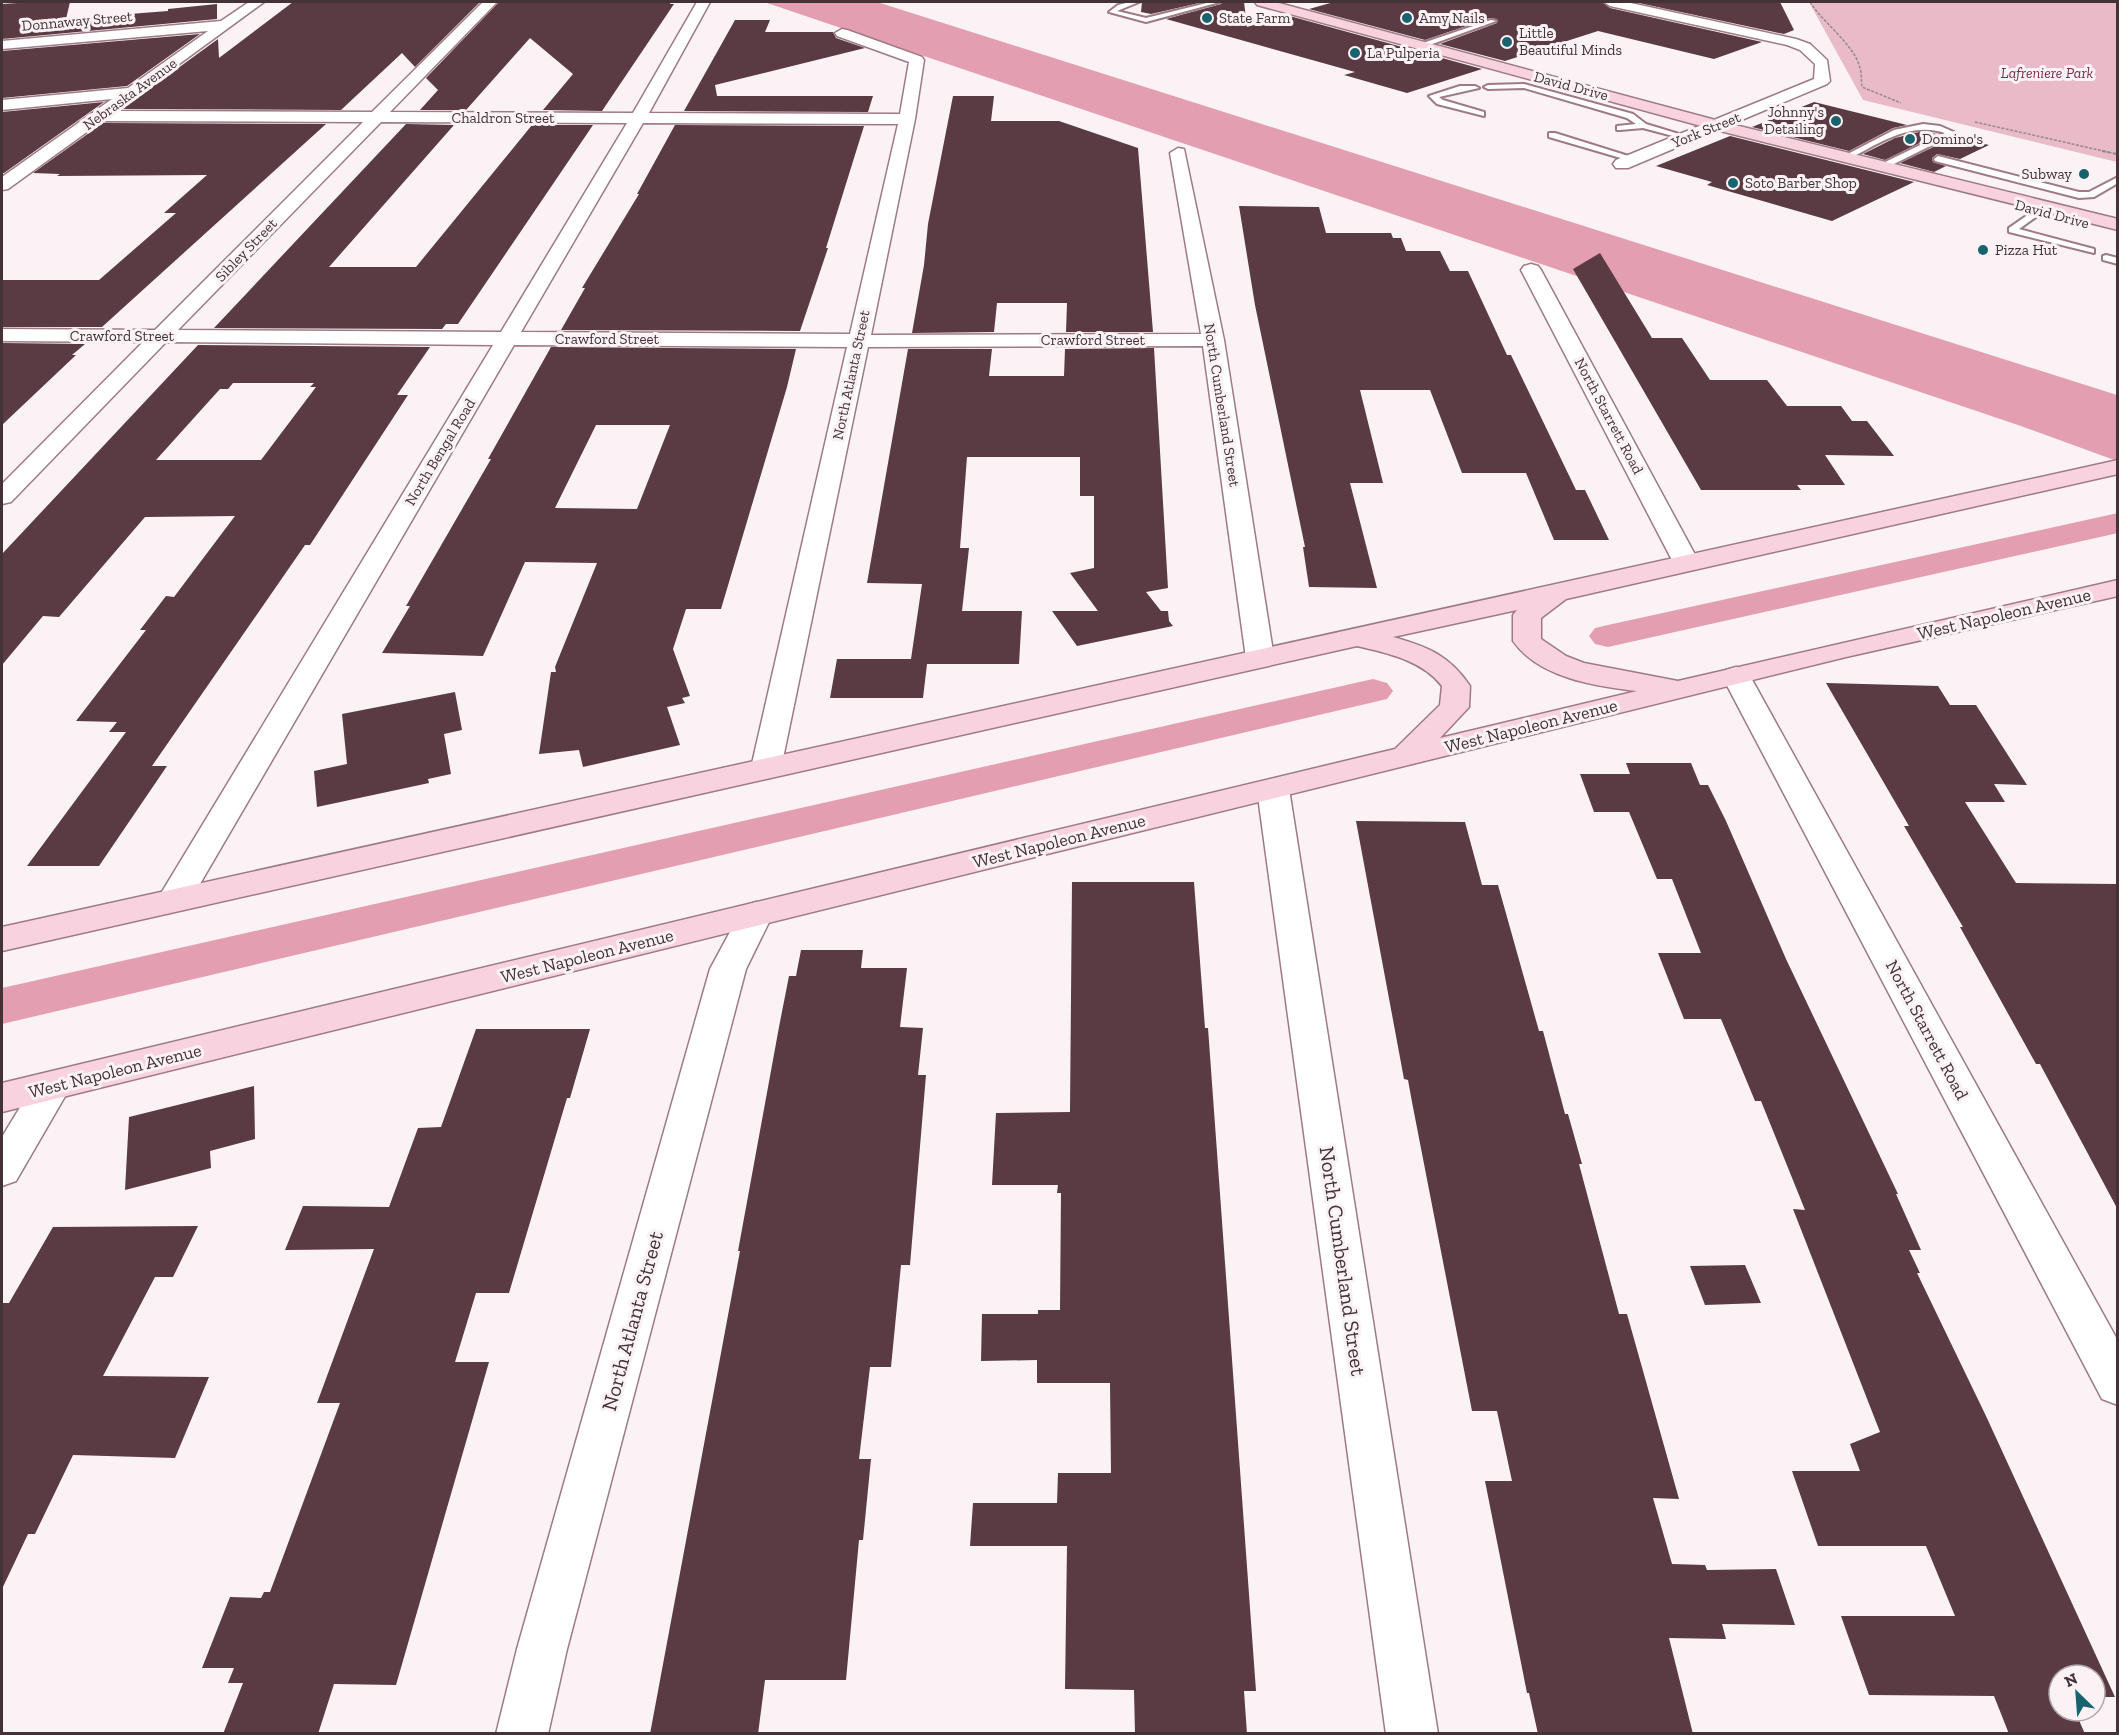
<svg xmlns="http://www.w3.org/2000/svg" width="2119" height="1735" viewBox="0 0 2119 1735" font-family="'Zilla Slab',serif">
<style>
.green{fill:#e9bac7}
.water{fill:#e39eb1}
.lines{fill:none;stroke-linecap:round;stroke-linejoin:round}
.canal{fill:#e39eb1;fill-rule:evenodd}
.building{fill:#5a3a43;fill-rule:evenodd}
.service-casing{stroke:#9e7b84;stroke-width:4}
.minor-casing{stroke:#9e7b84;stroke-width:3}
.secondary-casing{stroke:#9e7b84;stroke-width:3}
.path-far1{stroke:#96898c;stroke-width:1.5;stroke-dasharray:3 1.5;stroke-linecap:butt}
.path{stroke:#96898c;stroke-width:2;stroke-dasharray:4 1.5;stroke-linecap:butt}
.service{fill:#fff;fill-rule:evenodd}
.minor{fill:#fff;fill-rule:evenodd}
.secondary{fill:#f9d2df;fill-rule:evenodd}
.poi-dot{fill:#19636f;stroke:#faf2f4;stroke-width:2}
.labels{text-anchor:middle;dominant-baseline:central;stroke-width:6;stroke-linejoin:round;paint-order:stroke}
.far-poi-label{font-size:15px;fill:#433337;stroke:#faf2f4;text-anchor:start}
.far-street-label{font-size:15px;fill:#433337;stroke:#faf2f4}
.far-park-label{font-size:15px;font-style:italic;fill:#7d2c4a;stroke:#faf2f4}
.street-label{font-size:18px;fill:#433337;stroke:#faf2f4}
.near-street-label{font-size:21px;fill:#433337;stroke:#faf2f4}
</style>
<rect width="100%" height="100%" fill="#faf2f4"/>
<path class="green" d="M1809 2H2117V162L1863 100Z"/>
<path class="water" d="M764 2H877L2117 395V461L2018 425Z"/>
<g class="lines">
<path class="canal" d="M2118 513V533L1608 647 1595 644 1589 636 1595 628 1608 625Z
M1373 679 1387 683 1393 691 1387 699 2 1024V988Z"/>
</g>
<path class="building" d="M33 2H70L66 19 168 11V9L217 4V19L2 39V4Z
M293 2H480L415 67 402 53 341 110 122 109 218 39 219 58Z
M499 2H671L670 4H674L602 111 543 110 573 74 530 38 466 110H420L438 90 426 78Z
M1142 2H1204L1151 14 1141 12Z
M1222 2H1244L1247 27 1286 15 1482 69 1407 93 1344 75 1355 72 1166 19 1221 4Z
M1334 2H1602L1610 8 1762 42 1714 59 1598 31 1505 61 1440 44 1497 23 1496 19 1490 18 1425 40 1309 9Z
M1634 2H1780L1794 30 1784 34Z
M735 20H770L765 32H833L836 38 865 48 715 85 717 96H873L868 112 684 111Z
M200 34 127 86 2 98V51Z
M953 96H994L991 121H1059L1138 148 1153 332H1066L1067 303H997L994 332 912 333 924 265 928 224Z
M104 102 4 173H2V112Z
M1814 102 1907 125 1893 128 1849 151 1752 127Z
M103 123 326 124 102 327H2V280H99L176 213H164L207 175 57 176 60 174 33 173Z
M406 124 454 125 329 267H416L532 125H593L458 324H446L442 329 214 328Z
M675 125 864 126 826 248H828L800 331 561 330 585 288H582L639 194H637Z
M1919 132 1938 134 1885 160 1863 154 1895 138Z
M1730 136 1914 182 1832 221 1707 185 1712 182 1656 166Z
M1954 137 1989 145 1960 159 1937 154 1932 158 1933 162 1946 166 1934 172 1900 163Z
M1239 206 1319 207 1326 233H1391L1393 238H1401L1406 251H1440L1450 271H1468L1507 355H1511L1576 490H1585L1609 540H1554L1526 473H1462L1430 390H1360L1383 483H1350L1377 588 1309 587 1303 547H1305L1255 305Z
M1600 253 1652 338H1682L1710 380H1767L1787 406H1841L1852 421H1867L1894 456 1825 455 1845 485H1797L1801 490H1701L1573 269Z
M2 343 85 344 72 355H76L2 425Z
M198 345 430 347 397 395H408L310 545H305L152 766H167L99 866H27L126 732H109L117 722 76 721 146 630H140L166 596 174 597 235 516 145 517 59 617 43 616 2 665V554ZM233 383H314L310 387H316L261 460H156L220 389H228Z
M551 347 796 349 787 387 721 609H686L673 649 690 696 682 698 685 703 667 707 680 745 583 767 579 750 539 754 551 672H556L555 667 597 563 525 562 483 656 382 653 410 606H406L491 459H488ZM596 425H670L637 509 555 508Z
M1154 348 1168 588 1146 592 1161 611H1168L1169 621 1173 626 1077 646 1052 611H1098L1070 573 1094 568V496H1080V457H967L960 548H969L962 611H1022L1019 664H927L923 698H830L837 659H911L922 584 867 583 908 349H992L989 376H1064L1065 349Z
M1826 683 1938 686 1950 705H1976L2027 785 1994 784 2005 802H1965L2016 883 2118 884V1210L2040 1064H2036L1960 927H1963L1904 826H1909Z
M455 692 462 730 444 734 451 774 428 779 429 783 317 807 314 771 347 764 342 714Z
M1626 763H1691L1700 785H1708L1726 821 1786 959 1898 1194H1896L1921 1250H1909L1920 1273H1917L1986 1416 2115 1697H2095V1675H2059V1711H2075L2085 1734H2009L1994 1696 1869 1695 1841 1616H1955L1926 1546H1818L1792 1471H1860L1850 1444 1880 1432 1793 1209 1805 1210 1761 1101H1755L1721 1019H1684L1658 953H1701L1672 879H1657L1629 812H1594L1580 774H1630Z
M1356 821 1465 822 1482 885H1498L1539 1031H1543L1565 1114H1568L1582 1164H1579L1619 1314H1627L1679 1499 1653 1498 1672 1564 1705 1565 1707 1570 1776 1569 1795 1625 1722 1624 1726 1639 1669 1638 1693 1734H1538L1529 1693H1527L1485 1481H1512L1497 1411H1472L1412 1102 1408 1080 1404 1079Z
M1072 882H1194L1205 1028H1208L1256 1691H1244L1247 1734H1135L1134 1690 1065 1689 1067 1546H970L973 1503H1057L1058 1473H1111L1110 1383H1037V1360L981 1361 982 1314H1038V1310H1060L1061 1193H1057L1058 1185H992L996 1113 1070 1112Z
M801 950H863L861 968H907L900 1027 923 1028 918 1075H926L910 1265H901L891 1367H870L859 1459H871L863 1540H859L846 1680H765L758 1734H650L740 1251H738L779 1027 789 976H796Z
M476 1029H590L570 1098H567L509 1293H476L455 1362H489L396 1685 334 1684 318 1734H223L243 1683H228L234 1668H202L230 1597 261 1598 264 1592H270L340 1403H317L374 1249 285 1250 303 1206 389 1207 418 1128 441 1127Z
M254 1086 255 1139 210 1151 211 1168 125 1190 129 1117Z
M198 1226 173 1277H155L103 1376 209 1377 175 1458 73 1455 35 1534H28L2 1589V1303H9L53 1227Z
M1745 1265 1761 1303 1705 1305 1690 1266Z"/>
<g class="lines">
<g class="service-casing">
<path id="service" d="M1130 2H1139L1117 11 1146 18 1211 2H1220L1146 22 1109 12 1118 5Z
M1491 20 1496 21 1424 47 1417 45Z
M1524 84 1633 114 1646 124 1692 138 1688 140 1643 128 1620 130H1617V126L1636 124 1627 118 1524 88 1488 89 1484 87 1488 85Z
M1460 86H1475L1479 88 1439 97 1443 100 1484 112V116L1437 104 1429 96Z
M1923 124 1940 126 1956 133 1882 170 1879 169V165L1945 133C1909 121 1878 144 1847 160L1840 158 1894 130Z
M1549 133H1555L1638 159 1631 161 1549 137Z
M1938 156 2079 192H2089L2118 177V183L2094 197 2079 198 1935 161 1934 159Z
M2042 205 2050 207 2019 229 2094 249V253L2009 232V228Z
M2106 255 2118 258V264L2103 260V256Z"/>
</g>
<g class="minor-casing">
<path id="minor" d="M249 2H264L115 111 372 112 483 2H497L390 112 633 113 697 2H710L649 113 900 114 909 62 837 36 835 33 842 29 847 30 922 57 924 60 915 119 871 335 1201 334 1170 153 1178 148 1184 149 1224 340 1274 658 1270 664 1260 666 1250 664 1246 658 1203 346 868 347 781 768 777 775 766 777 755 775 751 768 847 347 514 345 186 908 174 911 162 908 157 900 493 345 166 342 11 502 2 504V484L143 342 2 341V329L155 330 363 122 102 121 8 189 2 190V177L112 99 2 110V100L128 88 208 31 2 49V41L221 21ZM381 122 627 123 501 332 178 330ZM643 123 898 124 850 334 521 332Z
M1604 2H1626L1796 39 1810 44 1827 60 1830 81 1827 84 1628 168H1616L1613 164 1616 160 1814 79 1815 64 1800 50 1787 45 1610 6Z
M1531 264 1538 266 1541 270 1699 562 1695 568 1686 570 1677 568 1673 562 1521 270 1524 266Z
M1736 667 1746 670 1750 676 2118 1341V1405L2102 1399 1722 676 1726 670Z
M1273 779 1284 782 1289 789 1438 1734H1386L1257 789 1262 782Z
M756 902 768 906 773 914 746 969 567 1649 548 1734H496L517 1649 710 969 744 906Z
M52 1072 65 1076 71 1086 16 1181 2 1186V1137L39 1076Z"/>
</g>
<g class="secondary-casing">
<path id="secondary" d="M1255 2H1275L1723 122 2118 219V230L1712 129 1257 5Z
M2118 460V474L1566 599 1541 618V639L1566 656 1584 663 1678 681 2118 580V596L1846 657 2 1112V1083L1395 749 1440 705 1442 686C1422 660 1387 653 1357 646L2 951V927ZM1517 610 1513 615V641C1539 678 1595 686 1637 691L1440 738 1469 707 1470 686C1449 655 1428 647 1393 637Z"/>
</g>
<path class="path-far1" d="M1810 2C1824 24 1854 44 1860 68 1862 74 1861 81 1862 87L1901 103
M1975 122 2108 152"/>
<path class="path" d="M2102 151 2117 154"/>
<use href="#service" class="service"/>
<use href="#minor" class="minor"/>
<use href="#secondary" class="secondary"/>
</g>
<g class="poi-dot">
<circle cx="1207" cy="18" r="6"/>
<circle cx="1407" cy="18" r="6"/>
<circle cx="1507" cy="42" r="6"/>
<circle cx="1355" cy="53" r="6"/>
<circle cx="1836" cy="121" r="6"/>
<circle cx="1910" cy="139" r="6"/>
<circle cx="2084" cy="174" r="6"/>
<circle cx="1733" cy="183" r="6"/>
<circle cx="1983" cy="250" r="6"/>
</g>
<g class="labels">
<g class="far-poi-label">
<text x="1219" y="18">State Farm</text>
<text x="1419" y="18">Amy Nails</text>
<text x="1519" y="33">Little<tspan x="1519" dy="17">Beautiful Minds</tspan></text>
<text x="1367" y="53">La Pulperia</text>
<text x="1824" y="112" text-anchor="end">Johnny's<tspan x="1824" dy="17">Detailing</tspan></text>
<text x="1922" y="139">Domino's</text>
<text x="2072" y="174" text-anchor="end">Subway</text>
<text x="1745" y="183">Soto Barber Shop</text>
<text x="1995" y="250">Pizza Hut</text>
</g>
<g class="far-street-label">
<text transform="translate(77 21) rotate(-5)">Donnaway Street</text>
<text transform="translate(1571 86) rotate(15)">David Drive</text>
<text transform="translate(130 94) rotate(-36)">Nebraska Avenue</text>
<text x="503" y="118">Chaldron Street</text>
<text transform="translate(1706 130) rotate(-22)">York Street</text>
<text transform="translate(2052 214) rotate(15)">David Drive</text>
<text transform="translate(246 250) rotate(-46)">Sibley Street</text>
<text x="122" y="336">Crawford Street</text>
<text x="607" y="339">Crawford Street</text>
<text x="1093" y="340">Crawford Street</text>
<text transform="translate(851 375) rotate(-78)">North Atlanta Street</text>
<text transform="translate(1222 405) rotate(81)">North Cumberland Street</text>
<text transform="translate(1609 416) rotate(62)">North Starrett Road</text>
<text transform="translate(440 452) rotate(-59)">North Bengal Road</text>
</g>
<g class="far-park-label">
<text x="2047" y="73">Lafreniere Park</text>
</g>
<g class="street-label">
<text transform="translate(2004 614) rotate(-13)">West Napoleon Avenue</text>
<text transform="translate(1531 726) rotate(-14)">West Napoleon Avenue</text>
<text transform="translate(1059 841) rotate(-14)">West Napoleon Avenue</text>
<text transform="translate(587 956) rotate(-14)">West Napoleon Avenue</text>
<text transform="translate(1927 1030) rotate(62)">North Starrett Road</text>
<text transform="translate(115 1071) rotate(-14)">West Napoleon Avenue</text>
</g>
<g class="near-street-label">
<text transform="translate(1343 1261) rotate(82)">North Cumberland Street</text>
<text transform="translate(632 1321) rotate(-75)">North Atlanta Street</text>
</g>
</g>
<rect width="2119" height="1735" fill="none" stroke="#433337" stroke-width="6"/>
<g transform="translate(2077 1693) rotate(335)"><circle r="28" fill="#faf2f4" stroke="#b1a6a8" stroke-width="1.5"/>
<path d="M0-4.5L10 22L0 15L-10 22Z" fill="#19636f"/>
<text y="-9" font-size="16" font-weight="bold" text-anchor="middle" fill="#433337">N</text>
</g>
</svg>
